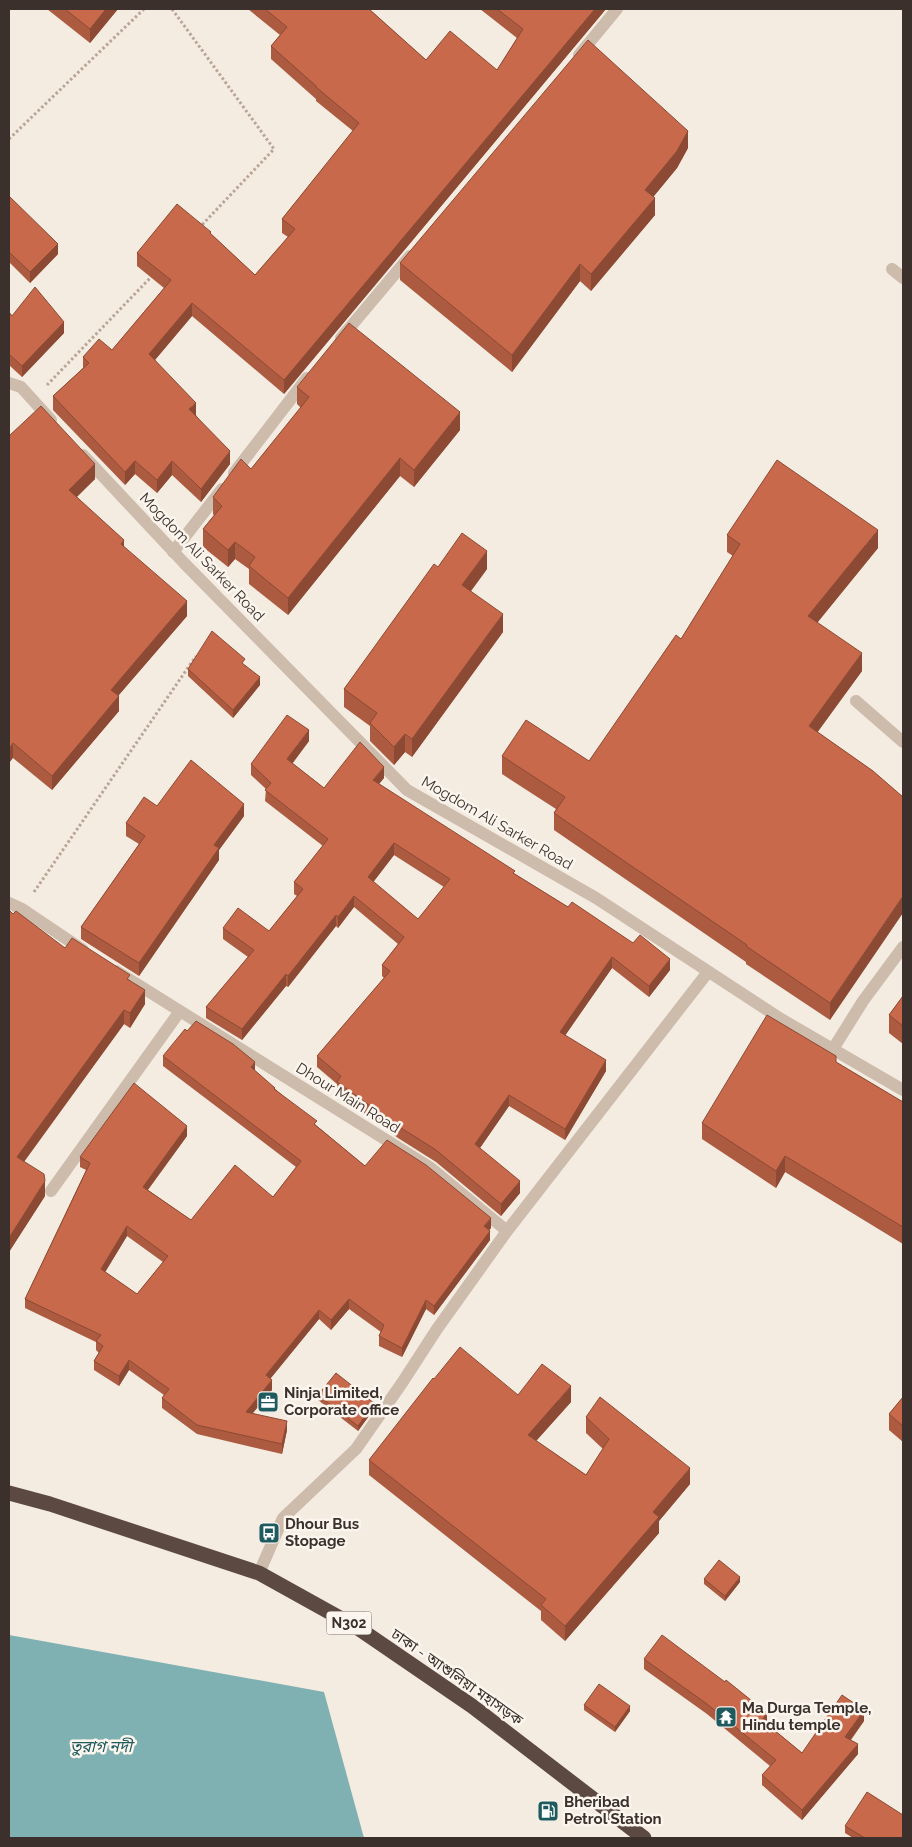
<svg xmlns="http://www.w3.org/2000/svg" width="912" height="1847" viewBox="0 0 912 1847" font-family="Raleway,'Noto Sans Bengali',sans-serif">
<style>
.water{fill:#7fb0b2}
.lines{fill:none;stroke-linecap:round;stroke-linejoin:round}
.path{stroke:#b9a596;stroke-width:3;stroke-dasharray:2.5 2.5;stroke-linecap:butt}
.street{stroke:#cdbbac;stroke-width:12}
.highway{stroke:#5c4a42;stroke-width:15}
.wall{fill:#ac5a40;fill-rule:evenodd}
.shaded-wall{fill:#8c4a34}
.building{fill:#c8694b;stroke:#8c4a34;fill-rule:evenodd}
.labels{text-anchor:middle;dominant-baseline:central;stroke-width:5;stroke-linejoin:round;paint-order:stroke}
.shield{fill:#fbf5ee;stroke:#756b66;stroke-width:1}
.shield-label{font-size:14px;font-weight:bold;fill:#3b302b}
.street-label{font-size:15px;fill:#3b302b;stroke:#fbf5ee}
.poi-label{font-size:15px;font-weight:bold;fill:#3b302b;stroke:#fbf5ee;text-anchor:start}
.water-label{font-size:16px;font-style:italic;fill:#1f5a5e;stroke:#fbf5ee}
</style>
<rect width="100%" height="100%" fill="#f4ebe1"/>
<path class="water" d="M9 1635 324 1692 364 1838H9Z"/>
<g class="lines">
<path class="path" d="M172 9 274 149 200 227
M9 139 144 9
M47 385 154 274
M34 892 196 656"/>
<path class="street" d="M579 55 617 9
M892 269 903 278
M341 338 410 256
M9 383 21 387 51 420
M83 455 185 564 407 790 596 898 781 1019 903 1090
M234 473 307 378
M173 552 222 489
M856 701 903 742
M9 903 22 909 83 950
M116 971 431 1168 507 1231 437 1329 402 1383 356 1449 283 1518 259 1573
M833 1049 863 1001 903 947
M51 1191 180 1011
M507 1231 708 972"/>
<path class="highway" d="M9 1493 50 1504 259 1573 358 1628 472 1706 644 1838"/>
</g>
<path class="wall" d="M47 9H118L90 43Z
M248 9H370V10L426 60 497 70 517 38 480 9H606L284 394 192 316 155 360 196 415 230 464 201 502 172 475 157 493 135 474 125 485 53 410V396L83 368V357L112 350 164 288 137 266V253L211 234 255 275 288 237 282 233V219L353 131 316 101V99L271 59V46L280 35Z
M688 148 677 168 653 197 655 215 591 291 580 281 512 372 400 280V263Z
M9 196 58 254 30 283 9 262Z
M9 312 12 316 64 333 22 377 9 365Z
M297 387 460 430 414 487 400 476 288 615 249 584V569L235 559 228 567 203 547V529L214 515 213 514V497L251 469 301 408 297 404Z
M9 436 95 479 77 497 187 616 118 696 119 711 52 790 13 758Z
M727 535 878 548 817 623 862 671 817 732 873 771 830 1020 746 964V962L554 830V813L556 809 502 774V756L589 761 681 639 733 556 727 552Z
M438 567 487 569 471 591 503 632 412 757 405 752 394 765 370 741V726L344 707V689Z
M245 665 260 685 233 718 188 676V669Z
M309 741 292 763 324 788 384 778 379 784 515 874 670 970 649 997 612 968 565 1035 606 1071 565 1140 509 1106 480 1148 520 1193 501 1216 436 1162 398 1138 337 1093V1084L317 1067V1056L384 978 382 976V965L398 944 354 907 338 928 336 926 288 987 286 986 242 1040 206 1018V1007L248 957 223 939V928L269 931 297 896 294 894V882L323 846 265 801 266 789 251 775V764ZM394 855 444 887 418 919 373 882Z
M157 806 244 816 219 850V860L139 976 81 939V927L139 844 126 836V823Z
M13 914 65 948 130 980 145 1004 130 1028 124 1024 24 1162 45 1196 9 1252Z
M903 996V1044L889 1033V1015Z
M163 1056 255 1071 317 1126 365 1166 491 1228 489 1230 490 1240 434 1315 426 1309 402 1357 379 1346V1336L381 1332 349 1309 331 1330 319 1319 270 1379 272 1390 253 1413 287 1430 282 1454 197 1434 162 1408V1398L164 1395 129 1370 119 1386 94 1370V1361L99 1353 96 1350V1342L25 1308V1299L86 1170 80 1167V1157L187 1136 148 1190 191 1220 273 1197 296 1167 163 1066ZM127 1236 163 1262 137 1294 105 1272Z
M836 1062 903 1102V1244L785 1172 776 1188 702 1139V1123Z
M434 1379 518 1395 571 1402 536 1441 586 1475 603 1449 586 1433V1417L690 1484 659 1521V1533L565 1641 541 1620V1611L369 1475V1460Z
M318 1395 374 1409 358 1431 318 1400Z
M903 1397V1442L889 1430V1414Z
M704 1579 740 1582 725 1601 704 1584Z
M644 1659 767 1723V1724L802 1753 864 1721 851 1740 858 1754 802 1820 762 1785V1775L770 1766 707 1714 644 1669Z
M584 1705 630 1711 615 1732 584 1710Z
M845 1826 903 1838H853L845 1833Z"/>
<path class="shaded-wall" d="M106 9H118L90 43V29Z
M595 9H606L284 394V380Z
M688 131V148L677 168 645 207V190Z
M655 198V215L591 291V274Z
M58 244V254L30 283V272Z
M580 264V281L512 372V355Z
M192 303V316L149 367V354Z
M64 322V333L22 377V366Z
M196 403V416L189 409Z
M460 412V430L414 487V470Z
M230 451V464L201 502V489Z
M400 458V476L288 615V598Z
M135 461V474L125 485V472Z
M172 461V475L157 493V480Z
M95 464V479L69 504V490Z
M878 530V548L808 634V616Z
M124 540V555L121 544Z
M235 542V559L228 567V550Z
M487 551V569L462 603V585Z
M187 601V616L111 704V690Z
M503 614V632L412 757V739Z
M862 653V671L809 744V726Z
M260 677V685L233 718V710Z
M119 696V711L52 790V776Z
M309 730V741L287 771V759Z
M405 734V752L394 765V747Z
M13 743V758L9 763V749Z
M384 767V778L373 791V780Z
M244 804V816L219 850V860L139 976V963L214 845Z
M394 843V855L368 889V877Z
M354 896V907L338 928V917Z
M903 896V913L830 1020V1003Z
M336 915V926L288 987V976Z
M612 957V968L560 1043V1032Z
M670 959V970L649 997V986Z
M286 974V986L242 1040V1029Z
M145 990V1004L130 1028V1013Z
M124 1010V1024L17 1171V1157Z
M606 1060V1071L565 1140V1129Z
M255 1062V1072L251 1067Z
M509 1095V1106L475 1155V1144Z
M187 1126V1136L143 1196V1187Z
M785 1156V1172L776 1188V1171Z
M45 1181V1196L9 1252V1238Z
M520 1181V1193L501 1216V1204Z
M491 1218V1228L484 1236V1226Z
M127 1226V1236L101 1279V1269Z
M490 1231V1240L434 1315V1306Z
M349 1299V1309L331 1330V1320Z
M426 1300V1309L402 1357V1348Z
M319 1310V1319L266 1384V1375Z
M129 1360V1370L119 1386V1376Z
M272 1380V1390L246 1421V1412Z
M571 1386V1402L528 1450V1435Z
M374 1403V1409L358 1431V1426Z
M287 1421V1430L282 1454V1444Z
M690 1468V1484L659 1521V1533L565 1641V1626L653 1512Z
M740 1577V1582L725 1601V1596Z
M630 1706V1711L615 1732V1727Z
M864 1710V1721L845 1747V1737Z
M767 1713V1723L762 1730V1720Z
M858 1744V1754L802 1820V1810Z"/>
<path class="building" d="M65 9H106L90 29Z
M265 9H369L426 60 450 31 497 70 523 29 497 9H595L284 380 192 303 149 354 196 403 189 409 230 451 201 489 172 461 157 480 135 461 125 472 53 396 89 363 83 357 99 339 112 350 171 280 137 253 177 204 211 232 210 233 255 275 295 229 282 219 359 123 316 87V86L271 46 287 27Z
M588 40 688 131 677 151 645 190 655 198 591 274 580 264 512 355 400 263Z
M9 196 58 244 30 272 9 252Z
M35 287 64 322 22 366 9 354V312L12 316Z
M349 323 460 412 414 470 400 458 288 598 249 566 255 557 235 542 228 550 203 529 222 506 213 497 241 459 251 469 309 397 297 387Z
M41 406 95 464 69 490 124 540 121 544 187 601 111 690 119 696 52 776 13 743 9 749V436Z
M777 460 878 530 808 616 862 653 809 726 873 771 903 797V896L830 1003 746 946 747 945 554 813 565 797 502 756 526 720 589 761 676 635 681 639 740 544 727 535Z
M462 533 487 551 462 585 503 614 412 739 405 734 394 747 370 723 377 713 344 689 434 564 438 567Z
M212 631 245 659 242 663 260 677 233 710 188 669Z
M287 715 309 730 287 759 324 788 360 742 384 767 373 780 515 871 513 873 568 907 572 902 633 943 640 935 670 959 649 986 612 957 560 1032 606 1060 565 1129 509 1095 475 1144 520 1181 501 1204 436 1150 398 1126 337 1082 341 1076 317 1056 390 971 382 965 404 937 354 896 338 917 336 915 288 976 286 974 242 1029 206 1007 254 950 223 928 238 908 269 931 303 889 294 882 328 839 265 790 271 783 251 764ZM394 843 450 879 418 919 368 877Z
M191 760 244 804 214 845 219 848 139 963 81 927 145 836 126 823 144 797 157 806Z
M9 910 13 914 16 911 65 948 72 938 130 975 127 979 145 990 130 1013 124 1010 17 1157 44 1174 45 1181 9 1238Z
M903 996V1026L889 1015Z
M767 1015 836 1056V1062L903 1102V1227L785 1156 776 1171 702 1123Z
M196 1021 233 1044 255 1062 251 1067 275 1088 274 1089 317 1121 314 1124 365 1166 387 1140 426 1165 491 1218 484 1226 490 1231 434 1306 426 1300 402 1348 379 1336 384 1325 349 1299 331 1320 319 1310 266 1375 272 1380 246 1412 287 1421 282 1444 197 1425 162 1398 169 1389 129 1360 119 1376 94 1361 103 1346 96 1341 101 1335 25 1299 90 1163 80 1157 134 1083 187 1126 143 1187 191 1220 235 1165 273 1197 301 1161 163 1056 185 1029 187 1031ZM127 1226 168 1256 137 1294 101 1269Z
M460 1347 518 1395 542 1364 571 1386 528 1435 586 1475 609 1439 586 1417 600 1397 690 1468 653 1512 659 1517 565 1626 541 1605 546 1599 369 1460 433 1378 434 1379Z
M336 1373 374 1403 358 1426 318 1395Z
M903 1397V1426L889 1414Z
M719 1560 740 1577 725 1596 704 1579Z
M662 1635 725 1682 726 1680 767 1713 762 1720 802 1753 842 1695 864 1710 845 1737 858 1744 802 1810 762 1775 776 1760 707 1704 644 1659Z
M599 1684 630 1706 615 1727 584 1705Z
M867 1792 903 1815V1838H865L845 1826Z"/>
<defs>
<g id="office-square" transform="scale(1.125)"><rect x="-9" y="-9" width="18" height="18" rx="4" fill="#1f5a5e" stroke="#fbf5ee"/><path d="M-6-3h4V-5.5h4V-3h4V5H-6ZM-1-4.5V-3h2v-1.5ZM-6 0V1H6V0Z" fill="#fff"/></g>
<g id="bus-square" transform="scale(1.125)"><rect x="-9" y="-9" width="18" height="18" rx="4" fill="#1f5a5e" stroke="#fbf5ee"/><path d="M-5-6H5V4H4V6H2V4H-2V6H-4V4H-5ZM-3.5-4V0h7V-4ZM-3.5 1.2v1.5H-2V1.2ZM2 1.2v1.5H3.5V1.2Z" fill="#fff"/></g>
<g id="temple-square" transform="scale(1.125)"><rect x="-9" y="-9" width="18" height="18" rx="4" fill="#1f5a5e" stroke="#fbf5ee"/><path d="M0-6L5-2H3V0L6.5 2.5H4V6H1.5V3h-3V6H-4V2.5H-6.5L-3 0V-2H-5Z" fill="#fff"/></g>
<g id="fuel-square" transform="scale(1.125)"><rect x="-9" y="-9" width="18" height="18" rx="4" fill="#1f5a5e" stroke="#fbf5ee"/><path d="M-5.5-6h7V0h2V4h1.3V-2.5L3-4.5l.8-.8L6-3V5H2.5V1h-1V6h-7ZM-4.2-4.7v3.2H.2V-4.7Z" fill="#fff"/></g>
</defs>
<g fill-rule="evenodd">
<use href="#office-square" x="268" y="1402"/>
<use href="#bus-square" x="269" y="1533"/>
<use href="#temple-square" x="726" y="1717"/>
<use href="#fuel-square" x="548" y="1811"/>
</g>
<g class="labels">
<rect class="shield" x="326.5" y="1611.5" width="45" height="23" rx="4"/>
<g class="shield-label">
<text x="349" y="1623">N302</text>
</g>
<g class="street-label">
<text transform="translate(202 557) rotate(46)">Mogdom Ali Sarker Road</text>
<text transform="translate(497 823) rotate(30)">Mogdom Ali Sarker Road</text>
<text transform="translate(348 1098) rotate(32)">Dhour Main Road</text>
<text transform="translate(457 1677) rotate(35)">ঢাকা - আশুলিয়া মহাসড়ক</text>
</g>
<g class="poi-label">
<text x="284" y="1393">Ninja Limited,<tspan x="284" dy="17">Corporate office</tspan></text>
<text x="285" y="1524">Dhour Bus<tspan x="285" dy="17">Stopage</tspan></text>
<text x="742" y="1708">Ma Durga Temple,<tspan x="742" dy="17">Hindu temple</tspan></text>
<text x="564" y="1802">Bheribad<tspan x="564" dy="17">Petrol Station</tspan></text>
</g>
<g class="water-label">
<text x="101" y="1746">তুরাগ নদী</text>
</g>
</g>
<rect width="912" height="1847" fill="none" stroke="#3b302b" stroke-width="20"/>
</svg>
